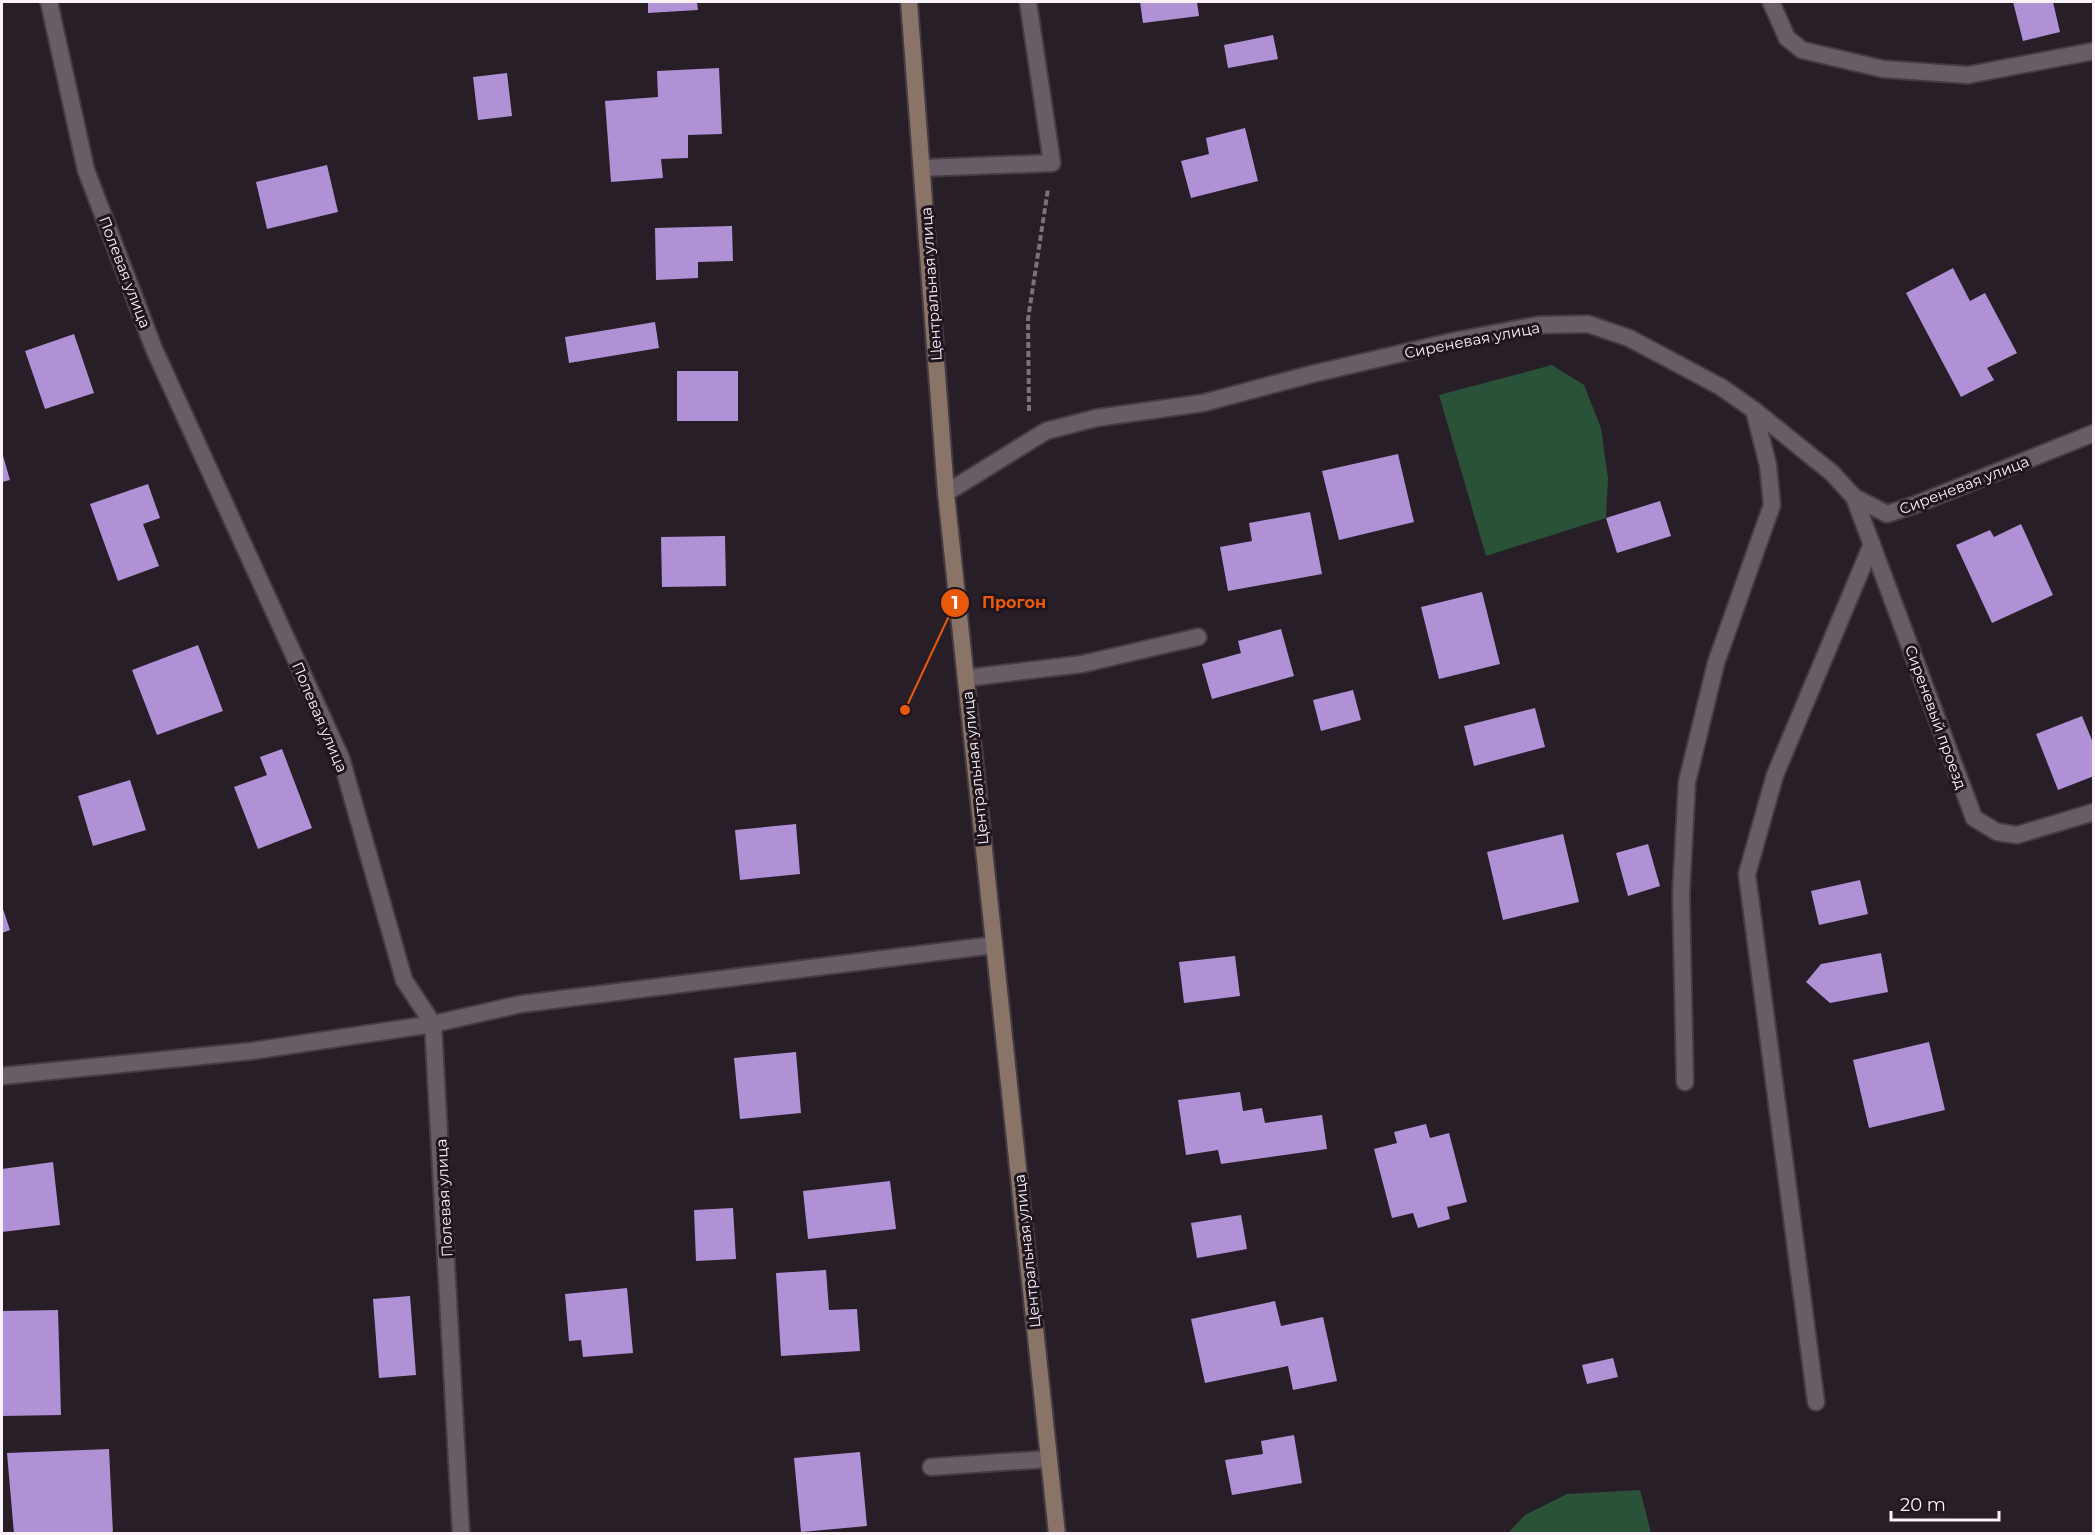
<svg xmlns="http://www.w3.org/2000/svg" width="2095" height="1535" viewBox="0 0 2095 1535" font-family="Montserrat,sans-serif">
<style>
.green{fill:#295239}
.building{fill:#b091d6}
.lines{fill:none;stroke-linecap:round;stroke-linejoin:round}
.service-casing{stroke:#443b43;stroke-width:20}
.minor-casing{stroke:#443b43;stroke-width:20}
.secondary-casing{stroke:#443b43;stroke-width:20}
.path{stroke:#7a7179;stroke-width:4;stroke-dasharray:6 3;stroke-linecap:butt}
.service{stroke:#685c67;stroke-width:16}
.minor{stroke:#685c67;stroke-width:16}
.secondary{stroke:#8a7367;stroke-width:16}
.labels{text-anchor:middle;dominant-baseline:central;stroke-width:6;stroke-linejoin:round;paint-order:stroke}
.street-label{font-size:15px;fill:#f9f2f8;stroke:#1f151e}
.leader{fill:none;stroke:#e8590c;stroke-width:2}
.callout-dot{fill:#e8590c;stroke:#1f151e;stroke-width:2}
.mark-label{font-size:18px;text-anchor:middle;font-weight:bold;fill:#fff}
.callout-label{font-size:16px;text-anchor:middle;font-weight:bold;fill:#e8590c;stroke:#1f151e;stroke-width:6;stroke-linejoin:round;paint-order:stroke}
</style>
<rect width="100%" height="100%" fill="#281e27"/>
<path class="green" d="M1552 365 1584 385 1601 428 1608 478 1606 518 1486 556 1439 395Z
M1640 1490 1651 1533H1508L1525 1515 1567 1494Z"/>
<path class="building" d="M648 2H697L698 10 648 13Z
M1140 2H1197L1199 16 1143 23Z
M2013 2H2053L2060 32 2023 41Z
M1273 35 1278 59 1228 68 1224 45Z
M719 68 722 134 688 135V158L661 159 663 178 611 182 605 101 658 97 657 71Z
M507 73 512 116 478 120 473 77Z
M1245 128 1258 181 1191 198 1181 161 1209 154 1206 138Z
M327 165 338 212 267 229 256 182Z
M732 226 733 261 698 262V278L656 280 655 228Z
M1953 268 1970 301 1985 293 2017 353 1987 368 1994 380 1961 397 1906 293Z
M655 322 659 348 569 363 565 337Z
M74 334 94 393 45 409 25 351Z
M677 371H738V421H677Z
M2 452 10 480 2 482Z
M1398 454 1414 522 1339 540 1322 471Z
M148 484 160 518 143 524 159 566 118 581 90 504Z
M1660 501 1671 536 1617 553 1606 518Z
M1310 512 1322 574 1228 591 1220 547 1252 541 1249 523Z
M2021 524 2053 595 1992 623 1956 545 1990 530 1994 537Z
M725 536 726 586 662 587 661 537Z
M1482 592 1500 664 1439 679 1421 607Z
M1281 629 1294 676 1212 699 1202 664 1241 653 1238 641Z
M198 645 223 711 157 735 132 670Z
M1353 690 1361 720 1321 731 1313 700Z
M1535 708 1545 747 1474 766 1464 726Z
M2082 716 2094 745V776L2058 790 2036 734Z
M282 749 312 828 258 849 234 787 267 775 260 757Z
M130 780 146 830 93 846 78 796Z
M796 824 800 874 740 880 735 830Z
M1563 834 1579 902 1503 920 1487 852Z
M1648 844 1660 886 1628 896 1616 853Z
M1860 880 1868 914 1819 925 1811 891Z
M2 906 10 930 2 933Z
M1881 953 1888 992 1830 1003 1806 982 1821 964Z
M1235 956 1240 996 1184 1003 1179 962Z
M1929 1042 1945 1110 1869 1128 1853 1060Z
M796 1052 801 1113 740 1119 734 1058Z
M1240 1092 1243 1111 1262 1108 1265 1123 1322 1115 1327 1149 1221 1164 1218 1150 1186 1155 1178 1100Z
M1426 1124 1430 1138 1449 1133 1467 1202 1447 1207 1450 1219 1418 1228 1413 1213 1392 1218 1374 1149 1397 1143 1394 1132Z
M53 1162 60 1225 2 1232V1169Z
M890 1181 896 1229 808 1239 803 1191Z
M733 1208 736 1259 696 1261 694 1210Z
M1241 1215 1247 1249 1197 1258 1191 1223Z
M826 1270 829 1310 857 1309 860 1351 781 1356 776 1273Z
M627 1288 633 1353 583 1357 581 1340 569 1341 565 1294Z
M410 1296 416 1375 379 1378 373 1299Z
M1275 1301 1281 1326 1323 1317 1337 1381 1293 1390 1288 1366 1205 1383 1191 1319Z
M58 1310 61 1415 2 1416V1311Z
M1613 1358 1618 1377 1587 1384 1582 1365Z
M1294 1435 1302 1483 1232 1495 1225 1460 1263 1454 1261 1441Z
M109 1449 113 1534H14L7 1453Z
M860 1452 867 1526 801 1532 794 1458Z"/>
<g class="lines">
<g class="service-casing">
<path id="service" d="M1787 38 1802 50 1883 69 1968 75 2094 51
M922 168 1052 163 1028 2
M966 678 1082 664 1198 637
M2 1076 252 1051 433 1024 521 1004 994 945
M1816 1402 1747 874 1775 775 1872 544
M931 1467 1049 1459"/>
</g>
<g class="minor-casing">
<path id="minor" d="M49 2 86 170 154 349 341 758 404 980 433 1024 461 1534
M1771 2 1787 38
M946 493 1046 431 1096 418 1203 403 1312 374 1454 341 1538 325 1588 324 1629 338 1721 387 1754 410 1832 473 1854 497 1887 514 1917 504 2094 433
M1854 497 1974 818 1997 832 2017 835 2094 812
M1685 1082 1681 894 1687 782 1716 663 1772 505 1768 465 1754 410"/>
</g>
<g class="secondary-casing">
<path id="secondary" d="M909 2 946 493 1057 1534"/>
</g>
<path class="path" d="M1029 411 1028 319 1048 189"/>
<use href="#service" class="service"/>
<use href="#minor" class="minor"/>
<use href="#secondary" class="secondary"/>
</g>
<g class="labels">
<g class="street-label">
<text transform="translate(125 272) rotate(69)">Полевая улица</text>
<text transform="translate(931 284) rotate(-94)">Центральная улица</text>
<text transform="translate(1472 340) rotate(-11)">Сиреневая улица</text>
<text transform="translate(1964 485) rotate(-21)">Сиреневая улица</text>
<text transform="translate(320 717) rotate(67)">Полевая улица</text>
<text transform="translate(1936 717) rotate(70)">Сиреневый проезд</text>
<text transform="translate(975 768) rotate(-96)">Центральная улица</text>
<text transform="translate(444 1198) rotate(-93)">Полевая улица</text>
<text transform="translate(1027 1251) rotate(-96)">Центральная улица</text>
</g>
</g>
<path class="leader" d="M905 710L955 603"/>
<g class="callout-dot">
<circle cx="905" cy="710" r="6"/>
<circle cx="955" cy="603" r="15"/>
</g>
<g class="mark-label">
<text x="955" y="609">1</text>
</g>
<g class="callout-label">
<text x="1014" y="608">Прогон</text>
</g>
<rect width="2095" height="1535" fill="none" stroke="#f9f2f8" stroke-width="6"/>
<path d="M1891 1511v9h108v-9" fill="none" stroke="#f9f2f8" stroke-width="3"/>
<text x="1900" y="1511" font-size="18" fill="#f9f2f8" stroke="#1f151e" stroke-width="4.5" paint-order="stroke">20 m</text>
</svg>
